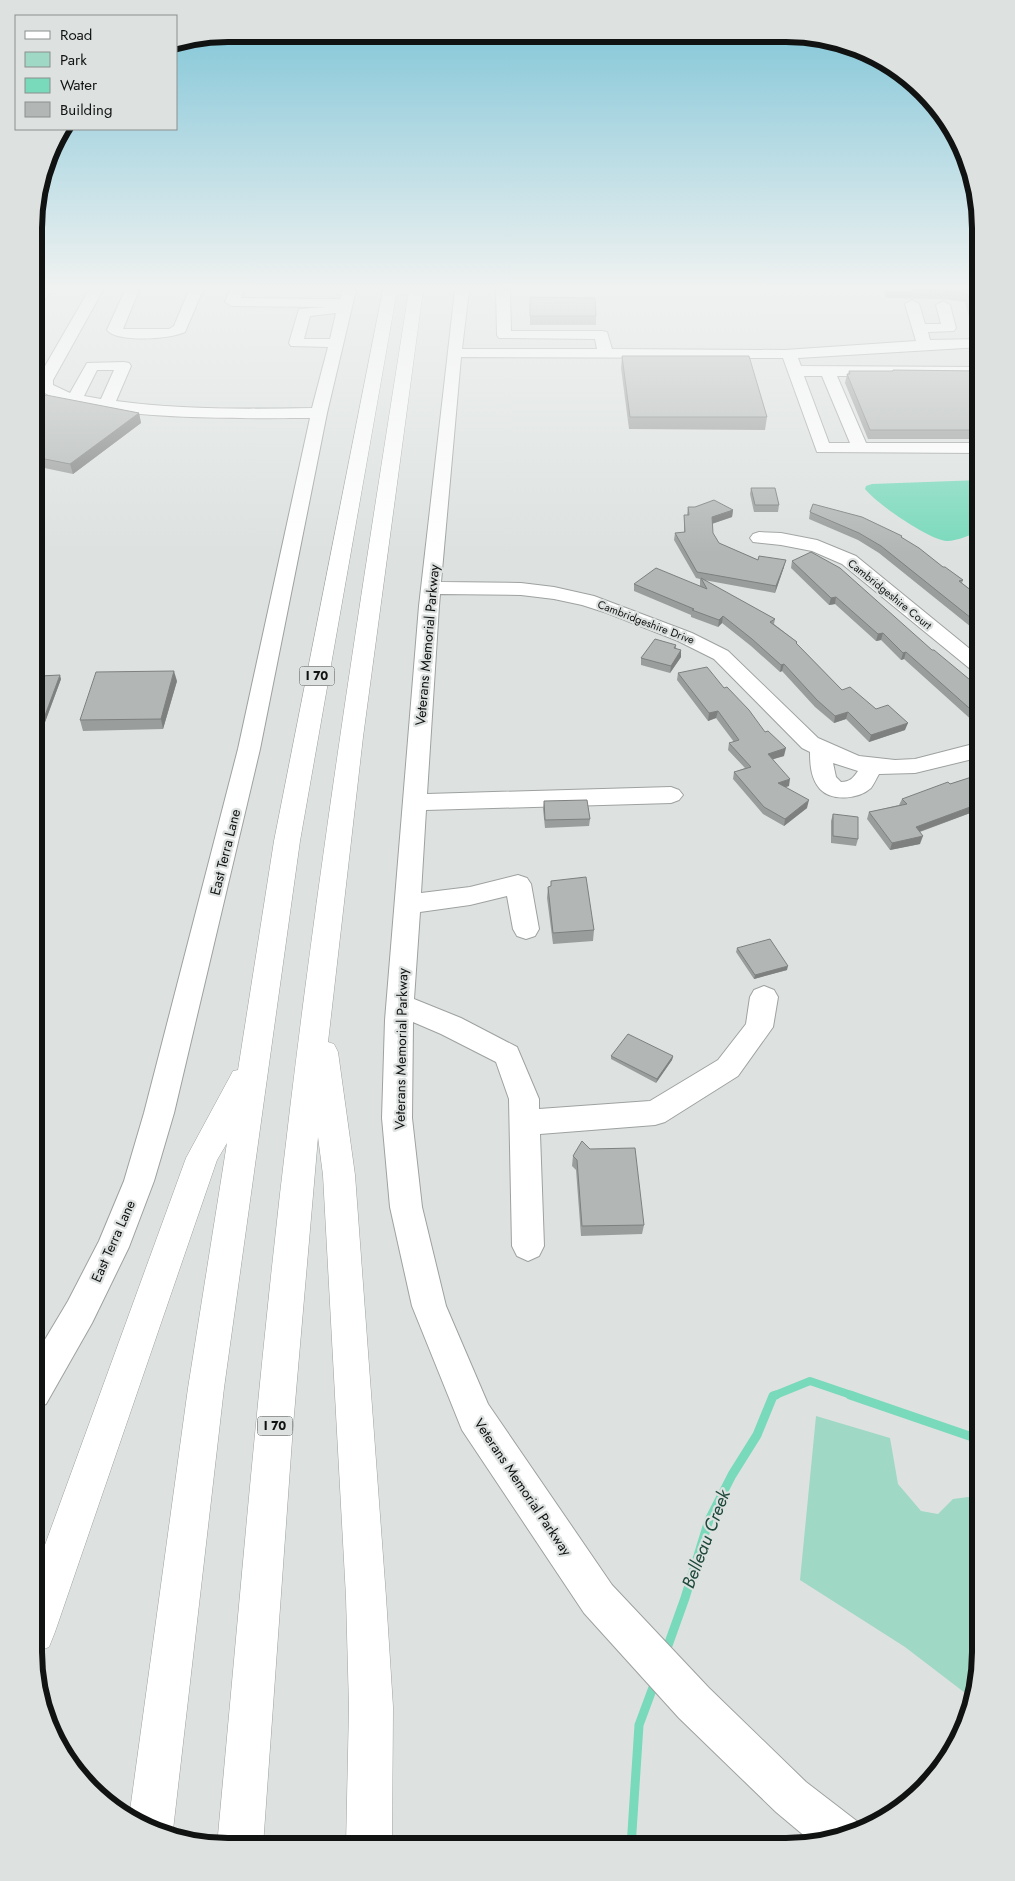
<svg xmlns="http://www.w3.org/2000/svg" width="1015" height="1881" viewBox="0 0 1015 1881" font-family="Jost,sans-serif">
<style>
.green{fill:#9fd8c5}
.water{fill:#78d9bb}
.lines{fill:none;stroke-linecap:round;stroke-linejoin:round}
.stream-far1{stroke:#78d9bb;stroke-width:8}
.stream{stroke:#78d9bb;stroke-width:9}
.minor-casing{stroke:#9da19f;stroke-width:2}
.highway-casing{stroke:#9da19f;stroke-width:1}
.minor{fill:#fff;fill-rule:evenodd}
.highway{fill:#fff;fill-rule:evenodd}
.wall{fill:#999d9c}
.shaded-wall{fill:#7d807f}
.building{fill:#b2b7b5;stroke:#7d807f}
.labels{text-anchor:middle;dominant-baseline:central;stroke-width:4.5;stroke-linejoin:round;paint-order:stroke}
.far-street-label{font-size:11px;fill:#111212;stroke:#dde2e0}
.shield{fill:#dde2e0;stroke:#4e5050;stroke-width:1}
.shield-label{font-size:12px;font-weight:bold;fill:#111212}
.street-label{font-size:14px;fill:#111212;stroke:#dde2e0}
.near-water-label{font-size:18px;font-style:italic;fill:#1d483b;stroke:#dde2e0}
.rim{fill:none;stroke:#111212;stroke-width:6}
</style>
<rect width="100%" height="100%" fill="#dde2e0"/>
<path class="green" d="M816 1416 890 1438 898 1484 921 1511 938 1514 953 1499 976 1496 981 1499V1666L973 1699 905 1647 800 1580Z"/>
<path class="water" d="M981 480V531C971 534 958 541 947 541 929 540 877 504 865 489L866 486 872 484Z"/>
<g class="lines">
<path class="stream-far1" d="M773 1396 810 1381 854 1396"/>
<path class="stream" d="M850 1395 981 1440
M666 1651 685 1598 709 1520 732 1475 757 1435 773 1396 776 1395
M631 1847 639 1725 655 1682"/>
<g class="minor-casing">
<path id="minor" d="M37 290H51L40 307 35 308V293Z
M89 290H103L53 380V385L70 393 87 363 124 362 129 363 131 366 116 401C181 410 246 409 312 408L328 347 291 346 289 343 299 309 327 307 232 306 225 302 230 290H244L241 298 340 299 342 290H356L327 413 260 749 174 1113 154 1181 129 1247 92 1323 46 1404 34 1409V1358L68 1301 99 1241 124 1181 144 1113 238 749 310 418C262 418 62 423 36 385L37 380ZM336 313 330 339H304L310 316ZM97 370H114L101 399 84 396Z
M125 290H139L123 329H169L174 326 189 290H203L185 332C171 339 117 343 107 330Z
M455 290H469L462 349H597L595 339 499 338 497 335 496 290H510L511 331H602L607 332 612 349 785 350 916 341 905 304 912 300 919 304 925 324H941L936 305 943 301 950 305 956 328 954 331 928 332 930 340 981 339V347L798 358 801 366 981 367V376H837L866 443H981V453L817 452 783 358 461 357 441 582 521 583 554 587 594 596 692 633 728 651 818 738 859 756 895 760 915 759 981 742V757L915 773 879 774C876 779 874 784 871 788 859 799 832 802 820 789 811 779 810 765 810 752L802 748 714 659 678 641 607 613 582 605 554 599 521 595 440 594 439 606 427 794 671 787 679 790 683 795 679 800 671 803 426 810 421 893 470 887 518 875 527 878 531 884 539 929 535 936 526 939 517 936 513 929 507 896 470 905 420 912 414 999 461 1018 517 1047 539 1099V1109L650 1101 718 1060 746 1024 750 997 754 990 764 986 774 990 778 997 773 1027 738 1076 665 1122 655 1125 540 1134 544 1246 539 1256 528 1261 517 1256 512 1246 509 1099 496 1062 441 1034 413 1022 412 1118 422 1207 446 1306 488 1404 612 1585 709 1688 806 1782 858 1822 861 1831 849 1837 813 1843 776 1812 679 1718 584 1613 462 1430 412 1306 390 1207 382 1118 385 1020 419 606ZM804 376H822L850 443H829ZM833 763 858 771C853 778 850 782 841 782L836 777Z
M759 532 781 533 817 540 856 556 981 658V674L974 672 842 564 812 551 781 545 753 542 750 538 753 534Z"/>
</g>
<g class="highway-casing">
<path id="highway" d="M383 290H397L300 841 224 1388 173 1830 171 1836 143 1827 129 1818 188 1388 227 1143 217 1160 55 1632 49 1647 34 1653V1575L186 1158 233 1071 238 1070 274 841Z
M409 290H423L363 737 328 1042 334 1044 338 1052 355 1175 386 1597 393 1707 392 1846H346L349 1707 346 1597 323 1175 318 1137 293 1426 263 1846H217C240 1600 260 1354 290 1109 323 835 366 562 409 290Z"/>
</g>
<use href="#minor" class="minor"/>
<use href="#highway" class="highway"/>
</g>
<path class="wall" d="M884 290H981V318L969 317 965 302 944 299 886 298Z
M530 297 596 316V325H530Z
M622 356 767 417 765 430 629 429 621 368Z
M893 370 981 371V439H868L845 383 847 374H848L849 371H892Z
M35 402 139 413 141 423 73 474 35 466Z
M751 488 779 505 778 512H754L750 494Z
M688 507 733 510 732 517 712 524 713 533 719 543 758 560 784 567 775 593 704 580 775 619 774 624 797 642V644L842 690 876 709 905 730 869 742 846 719 834 723 815 707 782 671 780 672 751 646 722 623 718 627 691 617V615L634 591V584L700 586V579L696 578 674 540 675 533 684 532V515H687Z
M810 512 901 537 943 567 963 580 962 583 981 598V635L879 553 858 540 809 519Z
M792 561 932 650 981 689V720L975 723 904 659 901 660 881 640 876 641 835 604 829 605 791 568Z
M676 645V649L681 650V657L670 673 641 665V658Z
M678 673 724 688 784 756 773 759 789 786 785 787 807 808 784 826 763 814 733 779 734 772 745 768 728 750 729 743 734 742 716 718 708 721 677 680Z
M61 679 41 733H35V689Z
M177 681 163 729 83 731 80 720Z
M981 774V809L920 832V844L890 850 867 819 869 812 899 805 902 799Z
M544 801 590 819 589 826 545 828 543 809Z
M833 814 858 839 856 846 831 843V821Z
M548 887 594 930 593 941 553 944 547 898Z
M737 948 787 970 754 979 736 952Z
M611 1056H673L672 1060 656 1083 611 1059Z
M573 1156 644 1225 642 1234 581 1236 576 1170 572 1166Z"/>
<path class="shaded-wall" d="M139 413 141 423 73 474 70 464Z
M733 510 732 517 711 524 712 517Z
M786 560 784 567 775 593 776 586Z
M836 597 835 604 829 605 831 598Z
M723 616 722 623 718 627 719 620Z
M883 633 881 640 876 641 878 634Z
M681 650V657L670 673 671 666Z
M906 652 904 659 901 660 903 653Z
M784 664 782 671 780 672 781 665Z
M174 671 177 681 163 729 161 719Z
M60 675 61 679 41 733 40 729Z
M718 711 716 718 708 721 709 713Z
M848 712 846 719 834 723 835 716Z
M981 714V720L975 723 977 715Z
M908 723 905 730 869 742 871 735Z
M786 748 784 756 767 761 768 754Z
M790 779 789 786 776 790 778 783Z
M809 800 807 808 784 826 785 819Z
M981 803V809L913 834 916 827Z
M923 836 920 844 890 850 892 843Z
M788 966 787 970 754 979 755 975Z
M673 1056 672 1060 656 1083 657 1079Z"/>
<path class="building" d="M912 290H981V309L972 308 967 293 946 291Z
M530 297 595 298 596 316H530Z
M622 356H749L767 417H630Z
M893 370 981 371V430H870L847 374H850L849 371H893Z
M46 395 139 413 70 464 35 457V402Z
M751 488H775L779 505H755Z
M714 500 733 510 712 517 713 533 719 543 758 560 759 556 786 560 776 586 697 572 675 533 685 532 684 515H689L688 507H695Z
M813 504 862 517 902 536 901 537 919 548 943 567H945L963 580 959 581 981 598V626L881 546 859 533 810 512Z
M811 552 840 568 932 650H934L981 689V714L977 715 906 652 903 653 883 633 878 634 836 597 831 598 792 561Z
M656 568 707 589 701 578 775 619 770 622 797 642 796 643 842 690 850 687 876 709 888 705 908 723 871 735 848 712 835 716 817 700 784 664 781 665 752 639 723 616 719 620 692 610 694 609 634 584Z
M655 639 676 645 674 648 681 650 671 666 641 658Z
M707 667 724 688 727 687 749 710 765 732 768 731 786 748 768 754 790 779 778 783 809 800 785 819 764 807 734 772 751 767 729 743 739 740 718 711 709 713 678 673Z
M174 671 161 719 80 720 96 672Z
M60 675 40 729H35V689L40 676Z
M981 774V803L916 827 923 836 892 843 869 812 907 804 902 799 948 782 950 784Z
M587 800 590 819 545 820 544 801Z
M833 814 858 817V839L833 836Z
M586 877 594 930 553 933 548 887 551 886V881Z
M770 939 788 966 755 975 737 948Z
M628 1034 673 1056 657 1079 611 1056Z
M582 1141 590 1149 635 1148 644 1225 582 1226 577 1160 573 1156Z"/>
<linearGradient id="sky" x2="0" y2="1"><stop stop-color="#7bc3d6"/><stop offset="0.52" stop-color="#f0f2f1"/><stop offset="1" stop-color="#f0f2f1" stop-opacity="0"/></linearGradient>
<rect width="1015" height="553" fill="url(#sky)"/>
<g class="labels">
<g class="far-street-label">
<text transform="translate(890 594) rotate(39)">Cambridgeshire Court</text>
<text transform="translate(646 622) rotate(21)">Cambridgeshire Drive</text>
</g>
<g class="shield">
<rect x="299.5" y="666.5" width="35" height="19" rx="4"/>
<rect x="257.5" y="1416.5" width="35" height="19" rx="4"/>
</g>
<g class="shield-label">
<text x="317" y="676">I 70</text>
<text x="275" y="1426">I 70</text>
</g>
<g class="street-label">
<text transform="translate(427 645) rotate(-85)">Veterans Memorial Parkway</text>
<text transform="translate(225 852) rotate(-76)">East Terra Lane</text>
<text transform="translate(401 1049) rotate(-89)">Veterans Memorial Parkway</text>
<text transform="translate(113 1241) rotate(-66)">East Terra Lane</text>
<text transform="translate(523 1487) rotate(56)">Veterans Memorial Parkway</text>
</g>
<g class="near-water-label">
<text transform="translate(706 1539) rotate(-69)">Belleau Creek</text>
</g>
</g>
<path d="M0 0H1015V1881H0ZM228 42H786A186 186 0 0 1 972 228V1652A186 186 0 0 1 786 1838H228A186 186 0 0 1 42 1652V228A186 186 0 0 1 228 42Z" fill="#dde2e0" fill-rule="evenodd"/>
<path class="rim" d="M228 42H786A186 186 0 0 1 972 228V1652A186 186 0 0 1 786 1838H228A186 186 0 0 1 42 1652V228A186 186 0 0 1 228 42Z"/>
<rect x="15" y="15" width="162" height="115" fill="#dde2e0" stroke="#8b8f8e"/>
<rect x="25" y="31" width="25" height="8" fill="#ffffff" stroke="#8b8f8e"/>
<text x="60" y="40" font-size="15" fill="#111212">Road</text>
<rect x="25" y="52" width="25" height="15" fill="#9fd8c5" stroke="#8b8f8e"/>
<text x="60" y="65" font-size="15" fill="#111212">Park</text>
<rect x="25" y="78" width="25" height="15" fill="#78d9bb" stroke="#8b8f8e"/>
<text x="60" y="90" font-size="15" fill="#111212">Water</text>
<rect x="25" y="102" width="25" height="15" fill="#b2b7b5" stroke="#8b8f8e"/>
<text x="60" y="115" font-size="15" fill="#111212">Building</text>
</svg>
